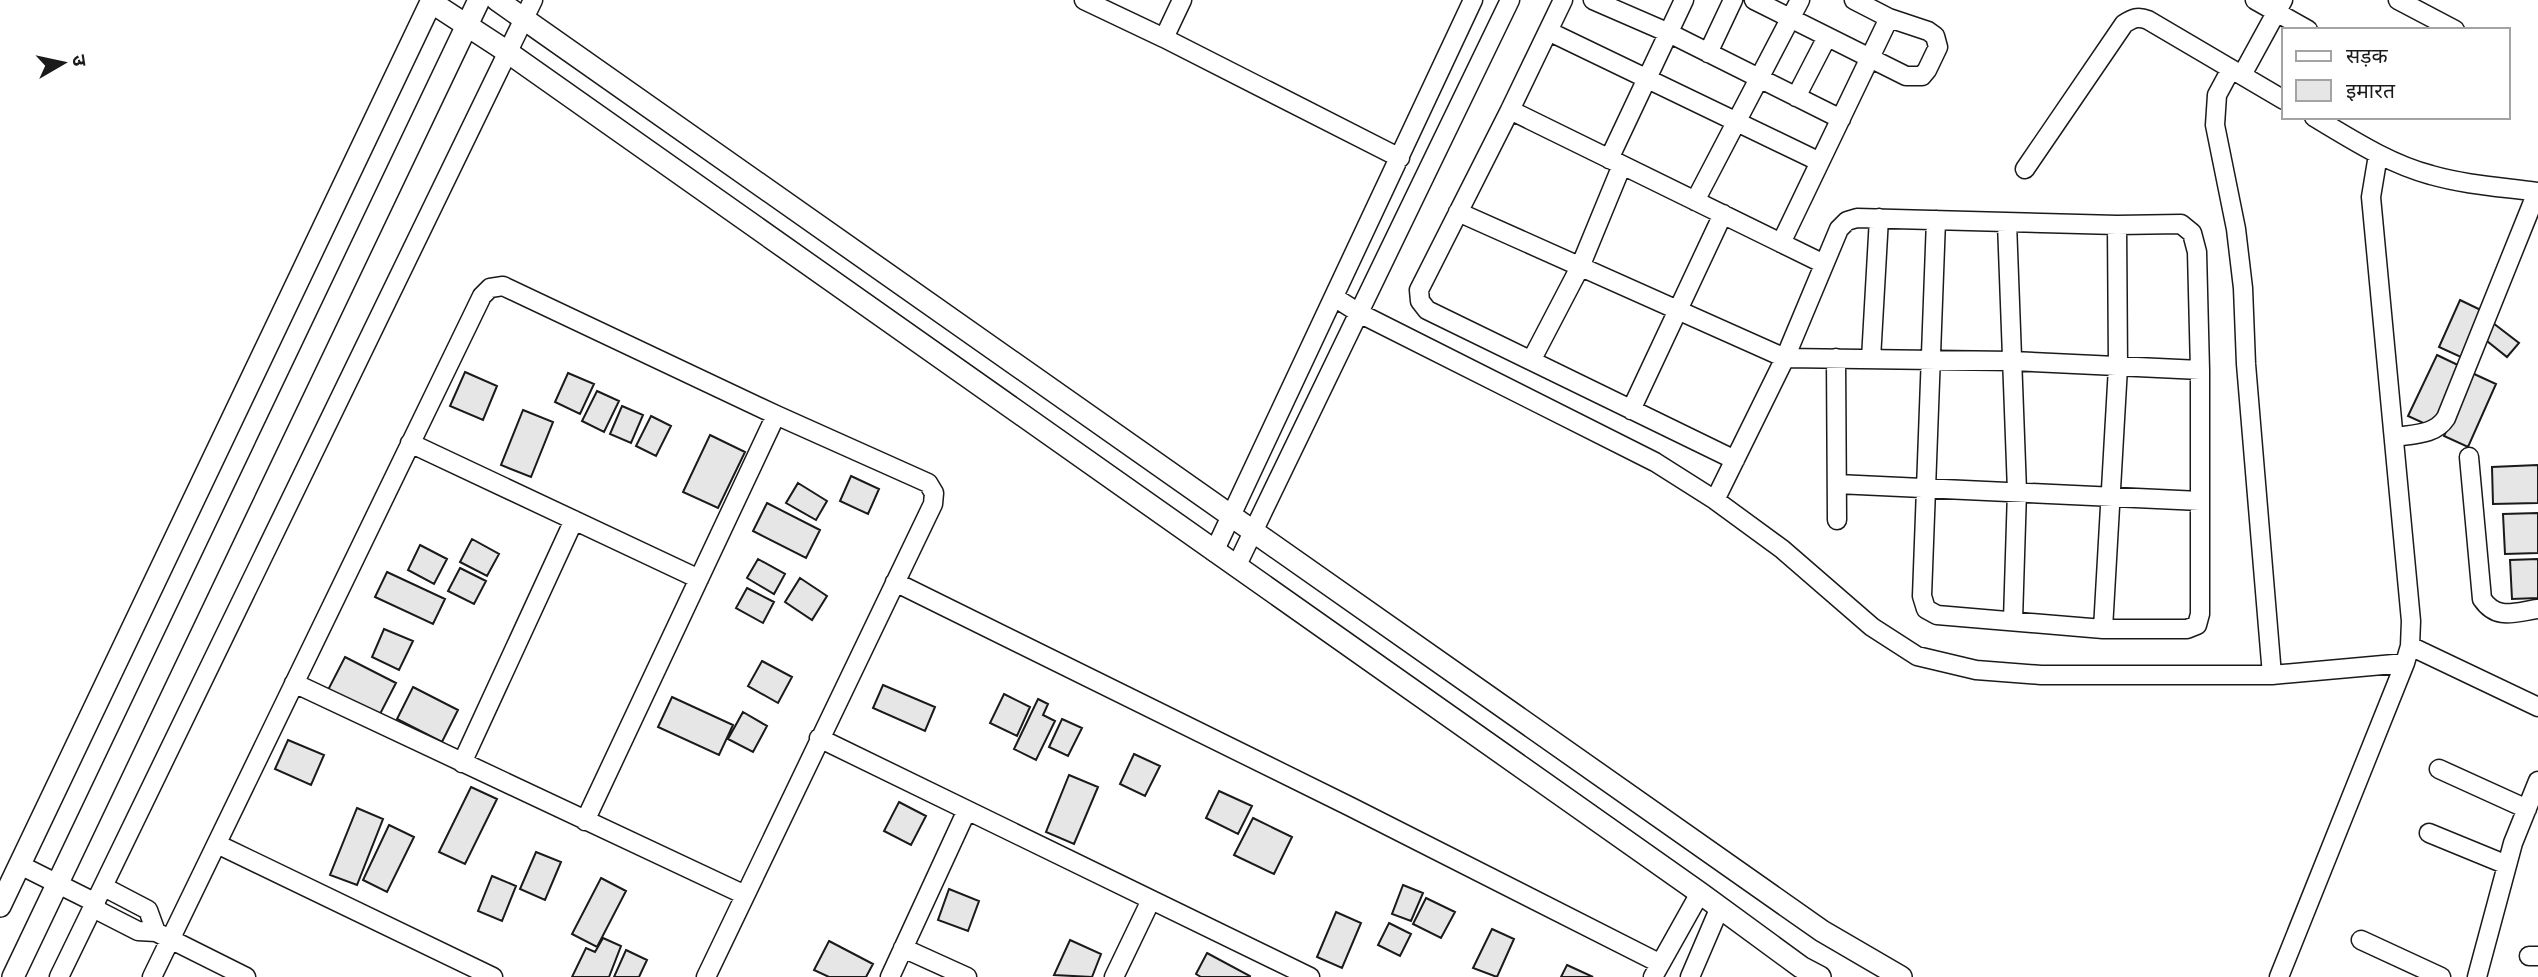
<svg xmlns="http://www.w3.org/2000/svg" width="2538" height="977" viewBox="0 0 2538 977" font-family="Commissioner,'Noto Sans Devanagari',sans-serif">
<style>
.building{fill:#e6e6e6;stroke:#1a1a1a;stroke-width:2}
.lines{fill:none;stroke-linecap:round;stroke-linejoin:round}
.minor-casing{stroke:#1a1a1a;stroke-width:21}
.tertiary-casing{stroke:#1a1a1a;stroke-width:24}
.minor{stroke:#fff;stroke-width:18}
.tertiary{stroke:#fff;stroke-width:21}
</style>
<rect width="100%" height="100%" fill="#fff"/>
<path class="building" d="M2460 300 2485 312 2463 358 2439 347Z
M2493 323 2519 343 2507 357 2482 337Z
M2437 355 2460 366 2432 427 2408 416Z
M465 372 497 386 483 420 450 406Z
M568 373 594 384 580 414 555 402Z
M2472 373 2496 384 2468 447 2444 436Z
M597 391 619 401 604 432 582 421Z
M622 406 643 415 631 443 610 434Z
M523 410 553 422 531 477 501 465Z
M651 416 671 426 656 456 636 446Z
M710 435 745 452 718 508 683 492Z
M2538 465V503L2493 504 2492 467Z
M851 476 879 489 868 514 840 501Z
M798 483 827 501 816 520 786 503Z
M767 503 820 530 806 558 753 531Z
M2538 513V553L2505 554 2503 514Z
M472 539 499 554 487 576 460 562Z
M420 545 447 559 434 584 408 570Z
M758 559 785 574 774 594 747 578Z
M2538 559V598L2512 599 2510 560Z
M460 568 486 581 474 604 448 591Z
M387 572 445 599 433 624 375 597Z
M800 578 827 596 812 620 785 602Z
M747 588 774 602 763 623 736 608Z
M384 629 413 641 399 670 372 657Z
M345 657 396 683 379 716 328 690Z
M762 661 792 677 778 703 748 686Z
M883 685 935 707 925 731 873 708Z
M413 687 458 710 442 742 397 719Z
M1004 694 1030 707 1017 736 990 723Z
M672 697 733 725 719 755 658 727Z
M1038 699 1048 704 1043 715 1055 721 1036 760 1014 749Z
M743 712 767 726 753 752 728 739Z
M1062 719 1082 728 1068 756 1049 747Z
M288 740 324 755 311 785 275 769Z
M1134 754 1160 766 1145 796 1120 784Z
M1069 775 1098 787 1074 844 1046 832Z
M471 787 497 799 465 864 439 852Z
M1219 791 1252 806 1238 834 1206 818Z
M899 802 926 816 911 845 884 831Z
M357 808 383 819 357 885 330 875Z
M1253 818 1292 837 1274 874 1234 855Z
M389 825 414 837 387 892 363 880Z
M536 852 561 862 545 900 520 889Z
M492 876 516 886 502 921 478 911Z
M601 878 626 891 597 947 572 934Z
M1403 885 1423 893 1411 921 1392 914Z
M949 889 979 901 968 931 938 920Z
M1426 898 1455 912 1441 938 1413 924Z
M1336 912 1361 923 1342 968 1317 957Z
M1389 923 1411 934 1400 956 1378 945Z
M1492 929 1514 939 1497 977 1473 968Z
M603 938 621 946 609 977H572L586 948 595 952Z
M1070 940 1101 954 1092 977 1054 975Z
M829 941 873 964 866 977H829L814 970Z
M626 950 647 960 639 977H614Z
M1207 953 1250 976V977H1201L1196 974Z
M1567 965 1593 977H1561Z"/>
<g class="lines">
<g class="minor-casing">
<path id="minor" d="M1084 0 1164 38 1400 158
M1593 0 1669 33 1841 119
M1754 0 1906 76H1922L1927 70 1938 47 1935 36 1928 31 1889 18 1854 0
M2255 0 2308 30
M2398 0 2455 30
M1548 31 1820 162
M1164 38 1182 0
M1708 53 1733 0
M2231 69 2217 95 2215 125 2236 229 2243 288 2246 364 2272 675
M2242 75 2283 0
M1796 97 1827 37
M1510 110 1563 0
M2314 117C2351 139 2389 164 2431 175 2466 185 2502 187 2538 192
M1609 159 1684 0
M2025 169 2124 24C2133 18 2138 16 2148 20L2284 100
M1695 201 1800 0
M1458 212 1785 358 2012 361 2200 370
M2007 223 2017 491 2013 620
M1781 243 1889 18
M1334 297 1359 313 1655 462 1715 500 1782 549 1872 627 1917 656 1976 670 2041 675H2272L2405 663
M1836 358 1837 520
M1532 359 1580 267 1622 165
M1871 359 1879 218
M1631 410 1723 214
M2395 437C2414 434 2435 435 2446 418L2537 192
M410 443 699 579
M2469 457 2482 599C2497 621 2515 612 2538 609
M1735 460 1427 310 1420 301 1419 290 1510 110 1824 264
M1837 484 2200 501
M1715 500 1785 358 1839 229 1847 221 1857 218 2117 225 2181 224 2192 233 2197 252 2200 370V614L2197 625 2187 629H2103L1937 615 1926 609 1922 596 1936 220
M1214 552 1473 0
M1236 567 1510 0
M895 582 1351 807 1659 963
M2103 629 2118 367 2117 225
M2410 646 2538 707
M294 683 745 895
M819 738 1310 977
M462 763 574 520
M2439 769 2527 809
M585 821 776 415
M2429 833 2507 865
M217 844 493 977
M20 865 96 903
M104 887 148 910 156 932
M93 908 138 931 156 932 246 977
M2361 940 2441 977
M903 948 967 977
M2529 956H2538
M59 977 533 0
M152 977 482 296 490 288 503 286 776 415 928 483 934 493 933 504 706 977
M890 977 967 810
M1114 977 1151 900
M1653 977 1700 893
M1690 977 1720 907
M2279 977 2405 663 2410 646 2411 621 2371 197 2378 155
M2477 977 2513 843 2538 781"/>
</g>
<g class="tertiary-casing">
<path id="tertiary" d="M497 0 1822 931 1901 977
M431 2 506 51 1700 893 1801 967 1820 977
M0 906 432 0
M13 977 479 0"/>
</g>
<use href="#minor" class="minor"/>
<use href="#tertiary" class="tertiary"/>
</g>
<rect x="2282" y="28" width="228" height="91" fill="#ffffff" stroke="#a3a3a3" stroke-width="2"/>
<rect x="2296" y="51" width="35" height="10" fill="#ffffff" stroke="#a3a3a3" stroke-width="2"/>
<text x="2346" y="63" font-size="21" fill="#1a1a1a">सड़क</text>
<rect x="2296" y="80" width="35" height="21" fill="#e6e6e6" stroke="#a3a3a3" stroke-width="2"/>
<text x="2346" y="98" font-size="21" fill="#1a1a1a">इमारत</text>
<g transform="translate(63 63) rotate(81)" stroke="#ffffff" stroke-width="5" paint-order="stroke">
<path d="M0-5L12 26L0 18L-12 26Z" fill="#1a1a1a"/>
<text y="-10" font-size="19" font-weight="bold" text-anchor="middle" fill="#1a1a1a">उ</text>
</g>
</svg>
